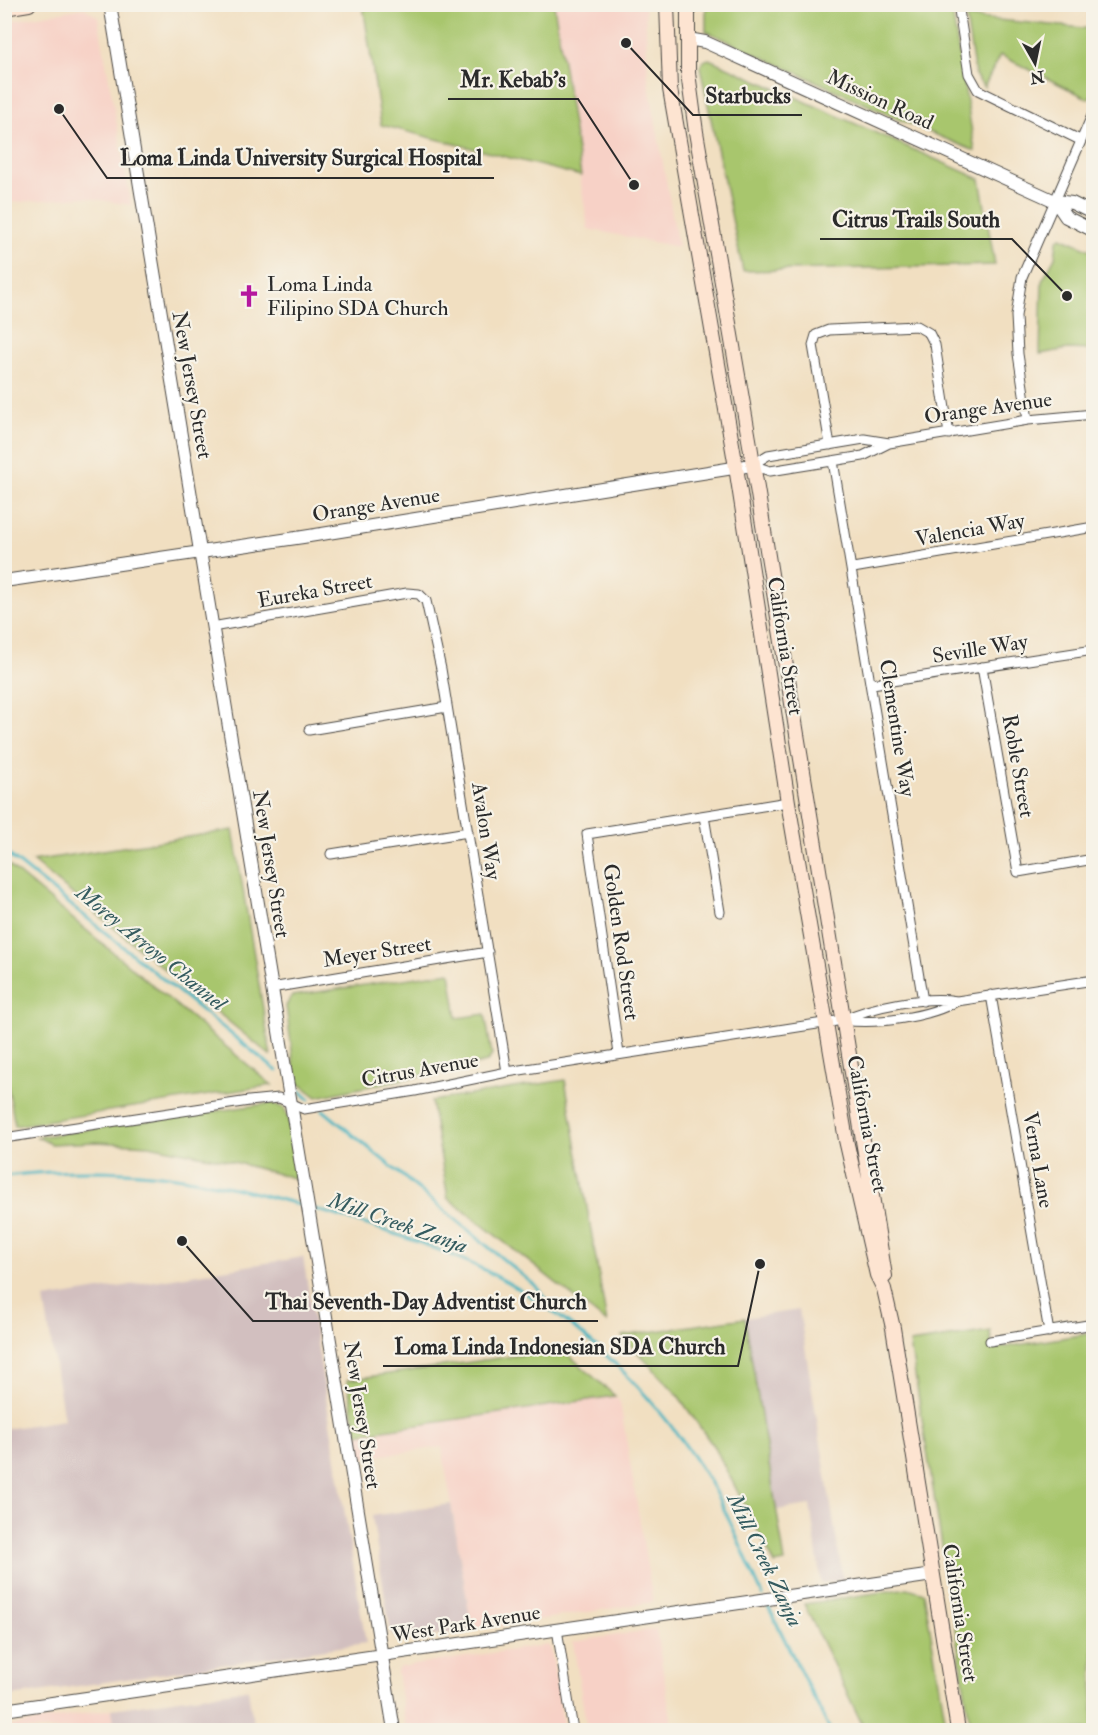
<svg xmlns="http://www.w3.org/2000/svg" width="1098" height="1735" viewBox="0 0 1098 1735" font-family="'IM FELL Double Pica',serif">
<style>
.built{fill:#f7d1c6}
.industrial{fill:#d2bfbf}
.green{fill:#a8c66d;stroke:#6a784c;stroke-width:1.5}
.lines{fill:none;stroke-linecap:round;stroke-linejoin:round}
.stream{stroke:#45b3c0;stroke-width:3}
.minor-casing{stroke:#494642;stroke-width:11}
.tertiary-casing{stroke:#494642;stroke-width:14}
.secondary-casing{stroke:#494642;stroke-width:16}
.minor{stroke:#fff;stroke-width:9}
.tertiary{stroke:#fff;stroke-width:12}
.secondary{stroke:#fde4d1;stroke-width:14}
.labels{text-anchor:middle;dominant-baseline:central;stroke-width:4.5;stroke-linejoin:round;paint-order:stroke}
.street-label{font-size:21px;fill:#2b2b2b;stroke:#f7f3e8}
.poi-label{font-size:21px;fill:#2b2b2b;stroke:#f7f3e8;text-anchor:start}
.water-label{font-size:22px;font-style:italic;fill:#345b5f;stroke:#f7f3e8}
.leader{fill:none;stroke:#2b2b2b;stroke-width:2}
.callout-dot{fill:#2b2b2b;stroke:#f7f3e8;stroke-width:2}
.callout-label{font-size:22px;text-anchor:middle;font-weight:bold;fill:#2b2b2b;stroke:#f7f3e8;stroke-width:4.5;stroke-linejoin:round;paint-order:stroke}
</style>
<rect width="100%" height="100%" fill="#f7f3e8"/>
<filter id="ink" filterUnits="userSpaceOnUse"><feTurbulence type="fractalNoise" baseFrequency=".0167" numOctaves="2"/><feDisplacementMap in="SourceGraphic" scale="12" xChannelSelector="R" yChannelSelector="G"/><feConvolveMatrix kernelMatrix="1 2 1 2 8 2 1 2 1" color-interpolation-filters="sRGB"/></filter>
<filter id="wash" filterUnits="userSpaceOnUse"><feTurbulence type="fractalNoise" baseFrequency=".008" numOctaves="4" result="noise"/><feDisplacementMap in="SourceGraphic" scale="24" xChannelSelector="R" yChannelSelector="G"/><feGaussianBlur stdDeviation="1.35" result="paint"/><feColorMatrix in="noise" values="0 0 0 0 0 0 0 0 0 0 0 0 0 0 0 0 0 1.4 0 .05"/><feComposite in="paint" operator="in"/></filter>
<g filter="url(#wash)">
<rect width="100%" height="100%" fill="#f1dfc1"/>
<path class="built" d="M554 5H645L648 79 678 247 588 229Z
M84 8 98 17 131 205 84 197 5 203V22Z
M615 1396 620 1402 653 1602 472 1630 442 1447 361 1458 357 1434Z
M656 1629 673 1730H587L573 1642Z
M546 1645 551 1649 564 1730H406L397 1671 400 1667Z
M112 1709 115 1730H5V1727Z"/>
<path class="industrial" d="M303 1257 366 1643 5 1697V1429L64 1420 44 1299Z
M799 1310 843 1580 821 1583 810 1505 777 1510 745 1318Z
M451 1504 472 1630 399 1641 391 1634 372 1516Z
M248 1689 254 1730H115L112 1709Z"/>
<path class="green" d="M363 5H554L581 176 381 125Z
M706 5H951L975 151 898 119 706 31Z
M966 17 1093 29V94L1089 99 1000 55 984 87 975 75Z
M709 59 980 179 995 265 743 271 700 67 703 61Z
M1061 237 1093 251V350L1068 349 1040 354 1042 281 1055 257 1057 241Z
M233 830 271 1056 32 861Z
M5 864H7L272 1085 15 1126 4 1064Z
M450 972 457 1018 485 1014 492 1055 487 1062 317 1097 296 1081 286 1006 292 996Z
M565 1080 607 1323 448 1198 431 1101Z
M272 1103 284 1108 288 1117 297 1179 230 1161 149 1145 97 1142 51 1144 37 1137Z
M745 1318 785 1562 775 1564 716 1450 677 1394 622 1336Z
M990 1331 992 1349 1093 1333V1730H971L910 1343Z
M562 1349 615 1396 357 1434 347 1380Z
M908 1588 924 1593 947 1730H865L804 1604Z"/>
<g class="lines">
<path class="stream" d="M4 851 277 1071
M294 1085 309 1099
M323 1110 539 1289 558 1316
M4 1176C117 1163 196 1175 304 1206
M311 1208C364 1223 419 1240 470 1263 565 1307 648 1384 704 1473 727 1509 744 1556 763 1596
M766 1602 830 1730"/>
</g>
</g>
<g filter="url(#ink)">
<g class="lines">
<g class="minor-casing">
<path id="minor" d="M958 4 969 74 978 90 1080 140
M1028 420 1018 354 1016 316 1022 277 1094 111
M830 445 813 345 816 335 829 330 917 326 929 333 935 345 949 434
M833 461 923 1001
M752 465 768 455 864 439 889 443 1028 420 1094 414
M752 465 770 471 863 456 889 443
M853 568 1094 527
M212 627 407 593 419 594 426 601 441 669 507 1072
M982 667 1018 872 1094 859
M872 684 1094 650
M309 730 447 707
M704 816 720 912
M331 854 468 832
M271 988 488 952
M991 995 1049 1332
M844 1020C875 1025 930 1017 957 1001
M619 1054 587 834 788 802
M4 1138 249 1101 279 1098 304 1109 415 1091 507 1072 843 1020C872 1006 925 996 957 1001L1094 980
M990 1341 1094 1324
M557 1629 573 1730"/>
</g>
<g class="tertiary-casing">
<path id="tertiary" d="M110 4 394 1730
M688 39 705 42 1055 201 1072 203 1094 214
M1055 201 1066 217 1094 231
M4 581 303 537 752 465
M4 1710 933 1575"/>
</g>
<g class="secondary-casing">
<path id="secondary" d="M667 4 670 89 736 467 788 802 846 1140 877 1275 884 1289 893 1328 958 1730
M688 4V73L696 132 750 445 885 1276
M4 8 29 4"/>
</g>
<use href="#minor" class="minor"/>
<use href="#tertiary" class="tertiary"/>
<use href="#secondary" class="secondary"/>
</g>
</g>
<defs>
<g id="church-bare" transform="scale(1.8)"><path d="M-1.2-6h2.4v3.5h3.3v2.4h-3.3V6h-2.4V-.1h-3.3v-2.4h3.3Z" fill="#b5179e" stroke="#f7f3e8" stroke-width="2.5" paint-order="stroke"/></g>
</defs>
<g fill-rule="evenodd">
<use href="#church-bare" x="249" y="296"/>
</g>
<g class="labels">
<g class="street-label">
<text transform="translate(880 100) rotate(25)">Mission Road</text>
<text transform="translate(192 385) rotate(80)">New Jersey Street</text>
<text transform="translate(988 408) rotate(-8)">Orange Avenue</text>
<text transform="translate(376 505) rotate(-9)">Orange Avenue</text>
<text transform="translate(970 530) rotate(-10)">Valencia Way</text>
<text transform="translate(315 591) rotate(-10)">Eureka Street</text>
<text transform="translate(785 646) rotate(81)">California Street</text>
<text transform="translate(980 649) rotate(-9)">Seville Way</text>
<text transform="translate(897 728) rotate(81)">Clementine Way</text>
<text transform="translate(1018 766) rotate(80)">Roble Street</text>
<text transform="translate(486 831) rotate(81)">Avalon Way</text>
<text transform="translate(271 864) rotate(81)">New Jersey Street</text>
<text transform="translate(621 942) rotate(82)">Golden Rod Street</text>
<text transform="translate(377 952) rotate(-9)">Meyer Street</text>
<text transform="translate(420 1070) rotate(-10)">Citrus Avenue</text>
<text transform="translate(867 1124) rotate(79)">California Street</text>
<text transform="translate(1038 1160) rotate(80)">Verna Lane</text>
<text transform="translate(362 1415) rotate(81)">New Jersey Street</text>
<text transform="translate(960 1613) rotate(81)">California Street</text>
<text transform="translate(466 1624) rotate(-9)">West Park Avenue</text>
</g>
<g class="poi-label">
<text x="267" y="284">Loma Linda<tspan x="267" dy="24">Filipino SDA Church</tspan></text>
</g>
<g class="water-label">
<text transform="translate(151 948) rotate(39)">Morey Arroyo Channel</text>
<text transform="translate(398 1223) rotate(19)">Mill Creek Zanja</text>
<text transform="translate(765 1560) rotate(64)">Mill Creek Zanja</text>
</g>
</g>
<path class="leader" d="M634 185L578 99H448M626 43L693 115H802M59 109L107 178H494M1067 296L1012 239H820M182 1241L253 1321H598M760 1264L738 1366H383"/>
<g class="callout-dot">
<circle cx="634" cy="185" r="6"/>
<circle cx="626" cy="43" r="6"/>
<circle cx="59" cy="109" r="6"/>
<circle cx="1067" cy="296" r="6"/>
<circle cx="182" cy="1241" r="6"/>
<circle cx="760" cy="1264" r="6"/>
</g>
<g class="callout-label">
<text x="513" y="87">Mr. Kebab's</text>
<text x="748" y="103">Starbucks</text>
<text x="301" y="165">Loma Linda University Surgical Hospital</text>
<text x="916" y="227">Citrus Trails South</text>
<text x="426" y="1309">Thai Seventh-Day Adventist Church</text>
<text x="560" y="1354">Loma Linda Indonesian SDA Church</text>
</g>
<rect width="1098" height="1735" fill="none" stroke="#f7f3e8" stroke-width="24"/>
<g transform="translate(1035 63) rotate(171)" stroke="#f7f3e8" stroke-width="4.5" paint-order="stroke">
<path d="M0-4.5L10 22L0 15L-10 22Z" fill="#2b2b2b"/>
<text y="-9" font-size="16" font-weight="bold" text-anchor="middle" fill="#2b2b2b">N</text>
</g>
</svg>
